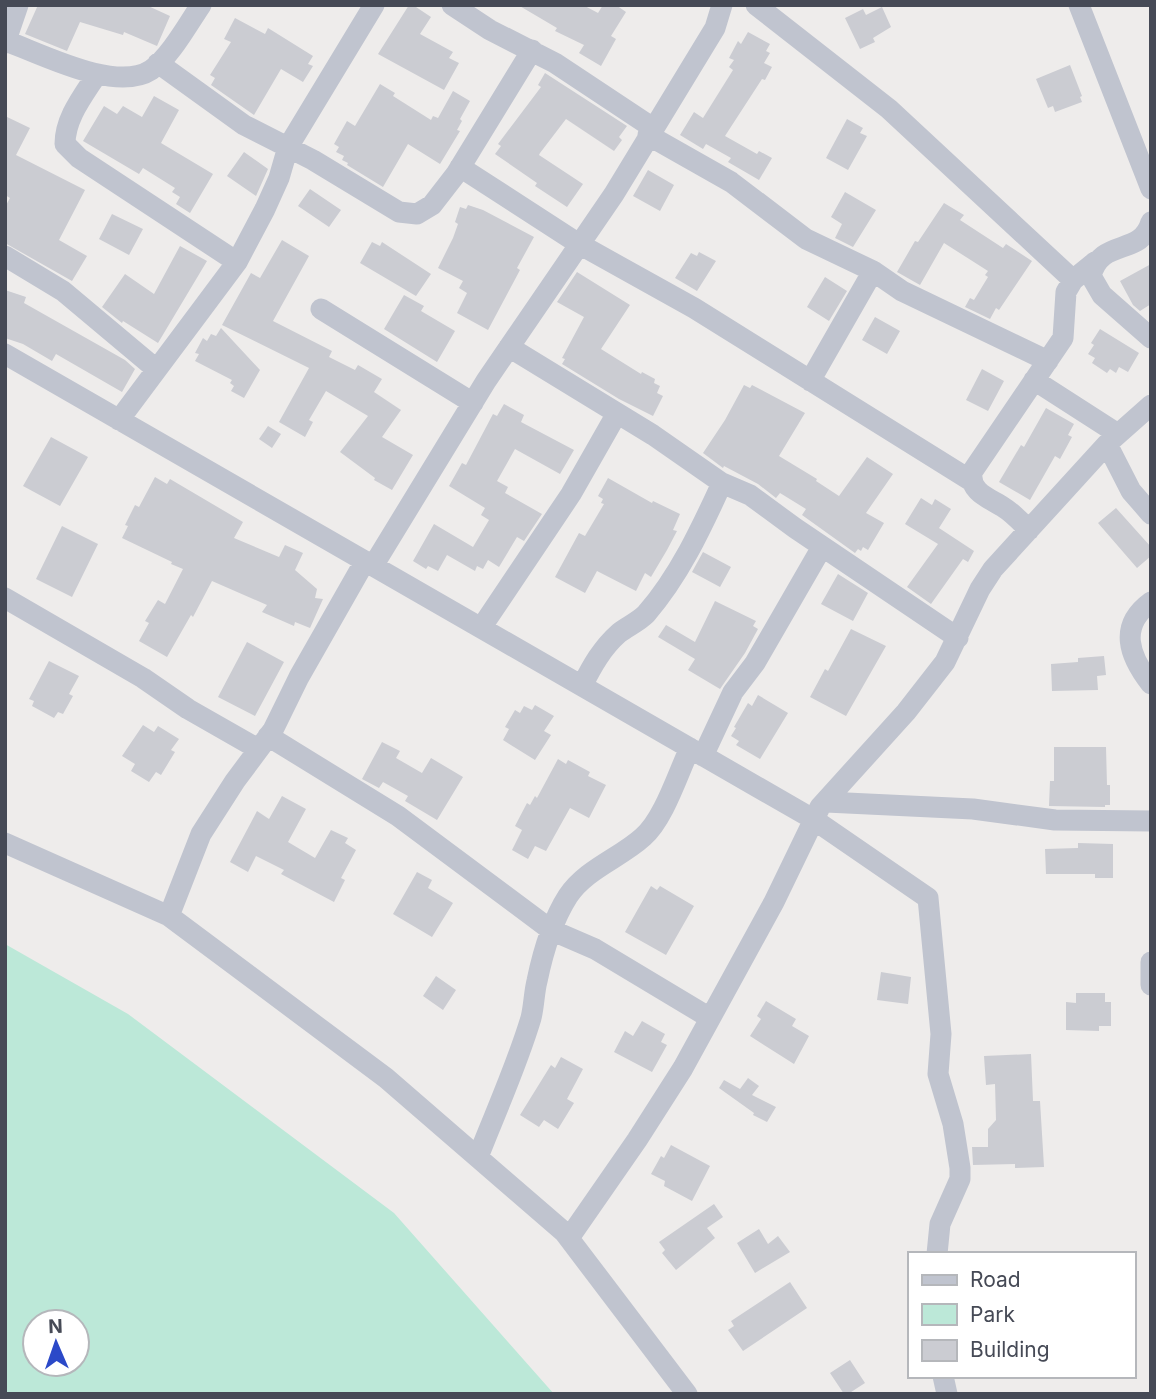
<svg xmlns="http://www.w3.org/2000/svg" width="1156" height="1399" viewBox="0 0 1156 1399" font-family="Inter,sans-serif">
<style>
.green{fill:#bce8d8;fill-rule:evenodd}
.building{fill:#cbccd2}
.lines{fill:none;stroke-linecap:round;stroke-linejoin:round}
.minor{stroke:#c0c4cf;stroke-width:21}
</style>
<rect width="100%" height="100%" fill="#eeeceb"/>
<path class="green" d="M5 944 128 1014 394 1213 554 1394H5ZM35 1322H77V1364H35Z"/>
<path class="building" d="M38 5H146L170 16 157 46 124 32 123 35 80 22 67 51 25 34Z
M409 5H413L431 17 420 34 453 52 449 58 459 63 444 90 378 54Z
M518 5H583L598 13 603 5H616L626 12 611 36 616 39 601 66 579 53 584 45 555 31 557 28Z
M882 7 891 27 873 38 875 42 860 49 845 18 863 9 866 15Z
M235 18 265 34 268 28 313 56 308 64 313 66 303 82 281 69 254 115 211 85 215 78 210 75 231 42 224 39Z
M748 32 770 44 766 51 770 53 764 63 772 67 765 80 762 79 725 136 757 154 759 151 772 158 759 180 728 162 731 158 706 144 703 149 680 135 694 112 703 118 733 70 729 67 734 60 729 58 738 41 741 44Z
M1070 65 1082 96 1080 97 1082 102 1055 112 1053 106 1048 108 1036 79Z
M545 73 627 126 619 137 622 140 614 151 566 119 540 153 539 155 583 184 567 207 535 186 537 183 495 154 501 146 498 144 541 87 538 85Z
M380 84 395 93 393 96 431 120 433 116 438 118 453 91 470 101 460 119 462 121 457 130 460 131 440 164 408 144 383 187 347 165 348 163 342 160 344 156 336 152 339 147 334 144 347 121 355 126Z
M154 96 179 110 161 143 213 174 190 213 176 204 180 197 172 192 175 188 143 168 139 174 83 141 104 106 117 114 123 106 142 117Z
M5 116 30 128 16 155 85 190 59 240 87 256 72 281 5 243V207L10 198 5 195Z
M847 119 863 128 860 133 867 136 848 170 826 158Z
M244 152 268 169 256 196 227 176Z
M648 170 674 185 660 211 633 196Z
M310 189 341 210 329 227 298 206Z
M845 192 876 210 853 247 835 238 842 224 831 217Z
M944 203 964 215 960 220 1003 248 1006 244 1032 261 999 310 996 308 990 319 965 307 970 298 974 300 988 277 985 275 988 271 944 243 920 285 897 272 915 241 918 242Z
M468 205 483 210 534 237 517 268 520 270 488 330 457 313 467 293 459 288 463 281 438 268 453 238 458 224 455 222 460 207 466 209Z
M112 214 143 229 129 255 99 239Z
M282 240 309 256 273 321 332 351 329 357 355 370 358 365 382 379 374 392 401 410 382 437 413 455 392 490 374 480 375 478 340 452 368 416 326 391 309 420 313 422 305 437 279 422 309 368 222 325 251 273 260 278Z
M372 242 380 246 382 242 431 274 416 296 360 263Z
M180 246 207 261 158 343 123 321 122 323 102 307 125 274 154 294Z
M699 252 716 261 697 291 675 278 691 253 697 256Z
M1151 264V304L1140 311 1133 305 1120 281Z
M577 272 630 305 601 349 641 374 642 372 655 379 654 383 660 386 657 393 663 396 653 416 619 399 562 364 565 359 562 358 584 317 557 302Z
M825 277 847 291 829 321 807 307Z
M5 290 26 297 24 303 125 360 135 369 122 392 56 354 52 361 23 344 5 338Z
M404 295 424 306 421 311 455 331 437 362 384 329Z
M875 317 900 331 887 354 862 340Z
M221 328 260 370 244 398 231 391 234 386 230 383 232 380 195 361 199 354 195 353 203 338 207 341 211 334 216 336Z
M1100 329 1139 353 1128 372 1119 367 1116 373 1110 369 1107 373 1092 363 1095 358 1088 354 1094 345 1091 343Z
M982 369 1004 381 988 411 966 400Z
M744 385 750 388 752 385 805 413 779 456 817 479 816 481 839 496 867 457 893 474 866 513 884 523 868 550 863 547 861 551 858 549 855 553 802 515 806 509 780 493 776 498 758 484 724 466 723 468 703 453 725 420Z
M504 404 524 415 521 422 574 450 560 474 515 449 497 481 508 487 505 493 542 514 524 541 517 537 499 567 488 560 483 569 477 566 475 571 447 555 438 571 428 566 426 569 413 561 434 524 473 547 489 520 481 515 485 508 449 486 462 463 466 465 493 414 497 416Z
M1046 408 1074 424 1068 435 1072 437 1060 459 1055 456 1030 500 999 482 1021 445 1024 447Z
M268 426 281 434 272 448 259 439Z
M51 437 88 457 60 506 23 486Z
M155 477 167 484 170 479 243 522 234 538 279 557 285 545 303 553 295 570 317 589 315 598 323 599 310 628 295 622 294 626 262 612 267 605 212 581 193 617 191 615 167 657 139 641 149 623 145 621 158 600 165 604 183 569 171 564 172 562 122 538 128 526 125 525 135 505 139 507Z
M608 478 652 503 653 501 680 514 673 530 677 531 667 550 651 577 645 573 636 591 597 571 585 593 555 577 579 533 585 536 604 504 601 503 603 499 598 496Z
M921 498 932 505 935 499 951 509 939 528 974 551 968 562 963 559 931 604 907 587 938 544 905 524Z
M1116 508 1151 547V556L1137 568 1098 523Z
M62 526 98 544 72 597 36 579Z
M703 552 731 567 720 587 692 572Z
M838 574 868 593 853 621 821 604Z
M715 601 756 621 753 626 758 629 745 653 720 689 688 670 695 659 658 637 666 625 695 642Z
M851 629 886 646 846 716 810 697 825 669 828 671Z
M247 642 284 662 255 716 218 697Z
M1104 656 1106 675 1097 676 1098 690 1052 691 1051 664 1078 662V658Z
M49 661 79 676 69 694 73 696 63 714 58 712 54 718 32 706 34 701 29 699Z
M758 695 788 713 760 759 736 745 739 741 731 736 736 728 734 727 748 703 752 706Z
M535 705 554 716 544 731 551 735 535 760 503 740 509 729 505 727 515 710 520 713 524 706 532 710Z
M143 725 154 732 158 726 179 739 171 750 175 752 161 775 156 772 149 782 131 771 135 764 122 756Z
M382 742 400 751 396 758 422 773 431 758 463 777 437 820 405 801 408 796 383 782 379 788 362 779Z
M1054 747H1106L1107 785H1110V805H1105V807L1049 806 1050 781H1054Z
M558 759 566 764 568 760 590 772 588 776 606 785 589 818 570 808 546 851 535 846 528 859 512 850 522 830 515 826 527 803 530 805 535 796 537 798Z
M282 796 306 809 288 842 315 858 331 830 348 838 345 843 356 850 341 878 345 880 334 902 281 874 284 870 256 856 248 872 230 862 257 811 269 819Z
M1078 843 1113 844V878H1095V874H1046L1045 849 1078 848Z
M417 872 432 880 428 888 453 903 432 937 393 914Z
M651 886 657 890 660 886 694 906 666 955 625 932Z
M881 972 911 977 908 1004 877 1000Z
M436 976 456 990 443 1010 423 996Z
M1076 993H1105V1002H1111V1026H1099V1031L1066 1030V1002L1076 1003Z
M766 1001 796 1019 792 1026 809 1036 794 1064 750 1036 761 1019 757 1016Z
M642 1021 665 1034 661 1042 667 1045 652 1072 614 1052 625 1031 633 1036Z
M1031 1054 1033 1101H1040L1044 1167 1015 1168V1164L973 1165 972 1147H988V1129L996 1120 995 1084 986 1085 984 1056Z
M561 1057 583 1069 567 1099 574 1103 558 1129 544 1120 539 1127 520 1115 551 1065 555 1068Z
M748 1078 759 1086 752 1095 776 1107 767 1122 753 1115 754 1113 719 1088 724 1080 740 1089Z
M671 1145 710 1166 692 1201 664 1186 665 1181 651 1174 661 1156 664 1158Z
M714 1204 723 1217 707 1228 715 1238 676 1270 662 1253 665 1250 659 1242Z
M759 1229 768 1244 778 1236 790 1252 755 1273 737 1243Z
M790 1282 807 1308 743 1351 728 1330 734 1326 731 1321Z
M850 1360 865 1383 848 1394H844L830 1373Z"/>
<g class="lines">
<path class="minor" d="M452 5 490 30 555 63 653 128
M756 5 889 109 1073 280
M1079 5 1151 189
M6 41C42 54 116 93 151 70 170 57 188 24 201 5
M5 43 18 5
M158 63 244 125 313 160 399 212 417 214 432 205 456 174 532 50
M97 74C83 96 65 118 65 144L79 158 237 262
M648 135 731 182 806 239 873 271 902 291 1048 361
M460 167 579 244 694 308 970 480
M1151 222C1141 257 1101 237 1091 276L1102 295 1151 338
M5 256 63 291 156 369
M321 309 473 403
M509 347 653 435 722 483 750 495 795 528 958 638
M5 354 813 819 928 898 941 1034 938 1074 953 1124 960 1168V1179L940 1224 937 1254
M1034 380 1118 434
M810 381 873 271
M119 420 237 262 265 209 279 178 288 147 374 5
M1107 444 1131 491 1151 514
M1029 530C1021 522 1013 513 1003 507 989 498 969 492 972 472L1063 338 1066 292 1073 280 1095 262
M373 566 486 381 614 194 715 28 722 5
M5 598 143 678 188 709 258 749
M1151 602C1118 626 1129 656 1151 684
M481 628 571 494 616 415
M582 686C592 666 602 648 619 633 628 626 638 622 646 614 679 576 701 529 722 483
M268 736 398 816 551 930 595 949 710 1018
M703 756 733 692 755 663 822 547
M826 802 973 809 1055 820 1151 821
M5 843 169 916 386 1078 564 1232 687 1394
M169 916 201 834 235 781 273 730 299 677 365 561
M1151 962V985
M478 1157C496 1111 517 1065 531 1018 534 1006 534 993 537 981 543 952 552 921 568 896 586 869 620 858 643 837 664 819 678 773 690 748
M569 1238 637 1140 683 1068 774 902 820 807 906 712 945 662 980 589 993 569 1107 444 1151 405
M943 1376 947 1394"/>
</g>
<rect width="1156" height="1399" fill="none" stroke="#464a56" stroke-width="14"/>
<rect x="908" y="1252" width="228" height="126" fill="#ffffff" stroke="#b5b7bb" stroke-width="2"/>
<rect x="922" y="1275" width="35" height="10" fill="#c0c4cf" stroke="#b5b7bb" stroke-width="2"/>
<text x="970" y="1287" font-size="21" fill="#464a56">Road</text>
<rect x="922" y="1304" width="35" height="21" fill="#bce8d8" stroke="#b5b7bb" stroke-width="2"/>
<text x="970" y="1322" font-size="21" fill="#464a56">Park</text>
<rect x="922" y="1340" width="35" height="21" fill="#cbccd2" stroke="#b5b7bb" stroke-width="2"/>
<text x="970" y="1357" font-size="21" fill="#464a56">Building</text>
<g transform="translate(56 1343) rotate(358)"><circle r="33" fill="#ffffff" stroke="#b5b7bb" stroke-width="2"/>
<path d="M0-5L12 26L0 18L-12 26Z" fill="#2b49c8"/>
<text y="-10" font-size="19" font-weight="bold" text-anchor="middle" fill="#464a56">N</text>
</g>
</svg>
